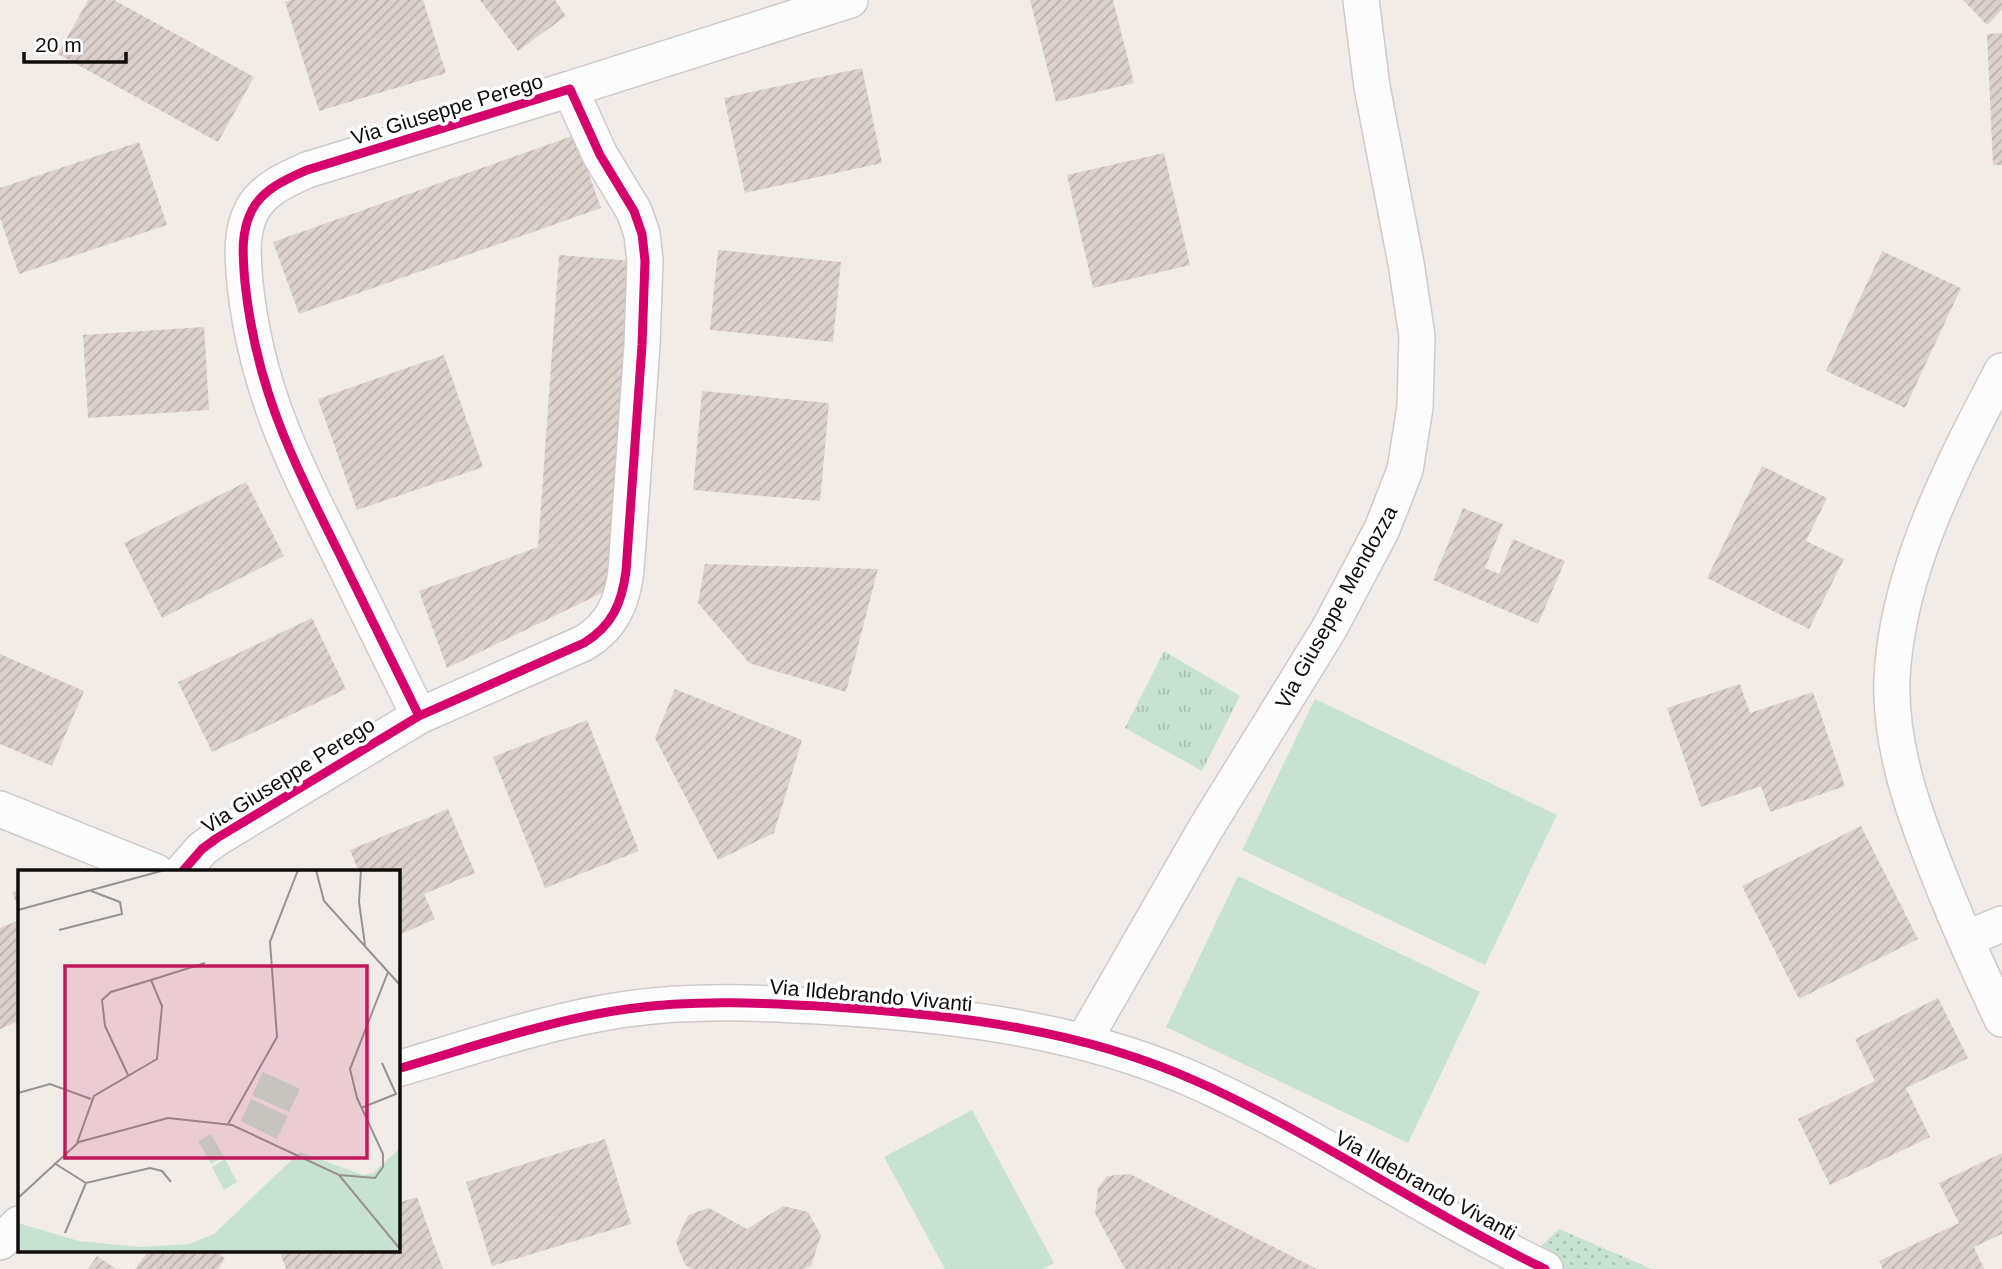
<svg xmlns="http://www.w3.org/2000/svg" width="2002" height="1269" viewBox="0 0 2002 1269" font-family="Helvetica,sans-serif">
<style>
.grass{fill:url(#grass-dots)}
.park{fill:url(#park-tufts)}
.pitch{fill:#c8e2d2}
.building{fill:url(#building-hatch)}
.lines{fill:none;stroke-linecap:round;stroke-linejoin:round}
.street-casing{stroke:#cfcac8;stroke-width:38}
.street{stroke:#fdfcfc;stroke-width:35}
.cycleway-casing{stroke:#fff;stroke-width:13}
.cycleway{stroke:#d6006c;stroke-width:9}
.labels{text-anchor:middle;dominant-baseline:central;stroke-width:7;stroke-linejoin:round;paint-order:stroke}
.street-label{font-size:21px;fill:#0f0c0a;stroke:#fff}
.inset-road{fill:none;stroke:#979290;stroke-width:2}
.view{fill:#c2185b;fill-opacity:0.15;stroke:#c2185b;stroke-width:3.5}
.inset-edge{fill:none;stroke:#0f0c0a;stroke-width:3.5}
</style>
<defs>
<pattern id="grass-dots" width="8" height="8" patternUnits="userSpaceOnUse" patternTransform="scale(1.75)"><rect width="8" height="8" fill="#c8e2d2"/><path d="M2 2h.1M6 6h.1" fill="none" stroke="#abc1b3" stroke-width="1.8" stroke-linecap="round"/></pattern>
<pattern id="park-tufts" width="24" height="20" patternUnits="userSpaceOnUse" patternTransform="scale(1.75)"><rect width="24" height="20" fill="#c8e2d2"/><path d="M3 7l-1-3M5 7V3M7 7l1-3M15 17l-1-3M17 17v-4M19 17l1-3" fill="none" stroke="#abc1b3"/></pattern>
<pattern id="building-hatch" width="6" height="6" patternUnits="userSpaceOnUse" patternTransform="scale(1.75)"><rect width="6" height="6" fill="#dcd1cc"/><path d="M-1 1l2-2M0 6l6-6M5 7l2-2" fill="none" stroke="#bcb2ae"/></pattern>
</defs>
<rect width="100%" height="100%" fill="#f2ece9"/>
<path class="grass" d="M1559 1229 1652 1269H1517Z"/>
<path class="park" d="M1164 651 1240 696 1202 771 1125 728Z"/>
<path class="pitch" d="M1315 699 1557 815 1485 965 1242 850Z
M1238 876 1480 992 1408 1143 1166 1027Z
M972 1110 1054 1263 1043 1269H945L884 1157Z"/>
<path class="building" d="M88 0H114L254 77 218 142 58 54Z
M291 0H423L446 73 319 111 285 2Z
M480 0H555L566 16 518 51Z
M1030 0H1113L1134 83 1056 102Z
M1963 0H2002V10L1987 25Z
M2002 33V165H1993L1987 34Z
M862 68 882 163 745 193 724 98Z
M575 135 601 208 299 314 273 242Z
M139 142 167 225 19 274 0 218V188Z
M1164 153 1190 265 1093 288 1067 175Z
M718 250 841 262 833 342 710 330Z
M1882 251 1961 288 1905 408 1826 371Z
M559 255 633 261 606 591 447 668 419 591 538 547Z
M204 327 209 410 88 418 83 335Z
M444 355 483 467 357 510 318 399Z
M702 391 829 403 820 501 693 490Z
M1762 466 1827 498 1806 541 1844 559 1809 629 1707 578Z
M246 482 284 556 162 618 124 543Z
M1463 508 1503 524 1485 568 1499 574 1513 539 1565 561 1538 624 1433 580Z
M705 564 878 569 846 692 749 663 698 603Z
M312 618 346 689 212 752 178 682Z
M0 654 84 691 52 766 0 744Z
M1740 684 1750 713 1813 692 1845 786 1770 812 1761 786 1701 807 1667 708Z
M675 689 802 740 774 833 718 860 655 738Z
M587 720 639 851 545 888 493 757Z
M448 809 475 873 424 894 435 919 397 936V872H359L350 850Z
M1861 826 1918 939 1799 999 1742 886Z
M19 889V908L12 893Z
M19 920V1021L0 1029V928Z
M1938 998 1968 1058 1906 1088 1930 1137 1830 1185 1798 1119 1875 1081 1855 1039Z
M605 1139 631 1224 492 1266 466 1182Z
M2002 1153V1234L1974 1247 1984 1269H1883L1879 1261 1959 1223 1939 1183Z
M1130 1174 1317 1269H1125L1095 1213 1098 1188 1107 1176Z
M417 1197 443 1269H286L279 1250H397V1203Z
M783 1206 808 1212 821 1235 811 1266 804 1269H692L685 1265 676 1242 688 1215 709 1208 747 1229Z
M149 1250H213L225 1258 218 1269H135Z
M97 1256 116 1269H88Z"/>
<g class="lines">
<g class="street-casing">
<path id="street" d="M570 89 850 0
M2002 371C1953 464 1897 571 1892 678 1889 754 1920 829 1948 898 1965 939 1983 979 2002 1019
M0 809 156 872
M182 872 202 849 217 838 419 716 584 643C612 626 622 603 626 571L642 345 645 261 642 234 634 211 600 155 570 89 307 170C287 179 263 189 252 210 240 233 243 258 245 283 256 387 291 457 337 549 364 605 392 660 419 716
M1966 939 2002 924
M1083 1042 1206 828 1329 629 1382 529 1405 470 1415 407 1417 336 1406 263 1372 87 1361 0
M397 1069C473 1047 549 1020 627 1009 696 999 765 1003 834 1007 958 1015 1082 1030 1196 1081 1317 1135 1426 1212 1545 1269
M0 1242 19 1224"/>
</g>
<use href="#street" class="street"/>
<g class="cycleway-casing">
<path id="cycleway" d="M182 872 202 849 217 838 419 716 584 643C612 626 622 603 626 571L642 345 645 261 642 234 634 211 600 155 570 89 307 170C287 179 263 189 252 210 240 233 243 258 245 283 256 387 291 457 337 549 364 605 392 660 419 716
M397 1069C473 1047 549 1020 627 1009 696 999 765 1003 834 1007 958 1015 1082 1030 1196 1081 1317 1135 1426 1212 1545 1269"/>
</g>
<use href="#cycleway" class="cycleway"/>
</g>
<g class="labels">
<g class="street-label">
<text transform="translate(447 109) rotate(-17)">Via Giuseppe Perego</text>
<text transform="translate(1336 607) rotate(-61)">Via Giuseppe Mendozza</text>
<text transform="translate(288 775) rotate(-32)">Via Giuseppe Perego</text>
<text transform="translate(871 995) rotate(5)">Via Ildebrando Vivanti</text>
<text transform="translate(1426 1185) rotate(29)">Via Ildebrando Vivanti</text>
</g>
</g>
<g transform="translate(18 870)">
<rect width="382" height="382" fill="#f2ece9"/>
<path d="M381 279V377L377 381H0V353L61 371 123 377 171 374 196 364 282 282 345 305 355 303Z" fill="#c8e2d2"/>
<path d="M245 202 282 219 271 242 234 225ZM233 229 270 246 259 269 223 251ZM193 264 206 287 193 294 180 271ZM207 289 219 312 206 320 194 297Z" fill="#c8e2d2"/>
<path class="inset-road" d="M298 0 306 31 382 115M343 0 341 32 347 75M0 40 147 0M41 60 104 44 102 32 73 21M133 110 187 93M0 223 32 214 73 229M343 238 378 224 364 193M210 254 259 167 252 72 280 0M59 273 76 226 139 189 144 136 133 110 93 122 84 130 87 156 110 205M36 293 68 313 132 298 144 301 153 312M321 305 382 379M0 328 61 272 150 248 214 255 321 305 357 308 365 297V284L339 228 332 199 370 102M47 363 68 313"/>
<path class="view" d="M47 96H349V288H47Z"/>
<rect width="382" height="382" class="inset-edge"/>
</g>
<path d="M24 52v10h102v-10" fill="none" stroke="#0f0c0a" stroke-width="3.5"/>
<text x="35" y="52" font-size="21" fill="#0f0c0a" stroke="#ffffff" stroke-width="5" paint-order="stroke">20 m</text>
</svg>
